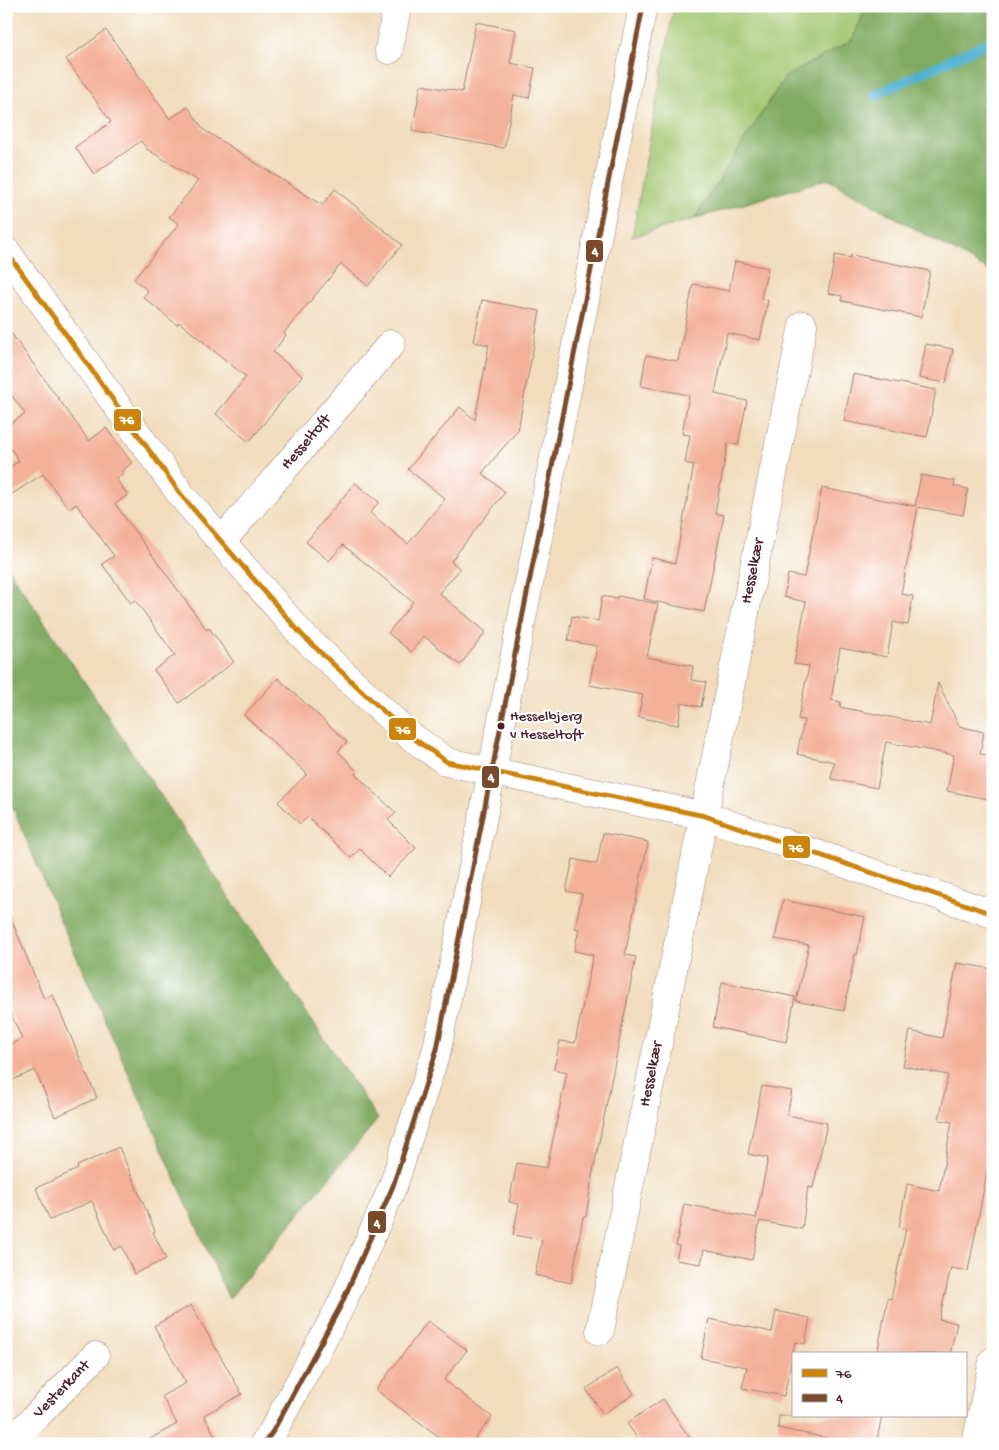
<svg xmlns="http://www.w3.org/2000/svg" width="999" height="1450" viewBox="0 0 999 1450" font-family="'Gochi Hand',sans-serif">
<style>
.green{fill:#a1c670;stroke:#76724e}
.forest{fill:#80ab62;stroke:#656546}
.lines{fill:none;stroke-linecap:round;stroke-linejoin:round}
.stream{stroke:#51b2d0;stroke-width:10}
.building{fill:#f4b199}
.minor-casing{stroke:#9e7e74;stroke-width:29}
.minor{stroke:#fff;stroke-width:28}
.bus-1-casing{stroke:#fff;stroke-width:9}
.bus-2-casing{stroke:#fff;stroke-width:9}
.bus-1{stroke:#cc840b;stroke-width:5}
.bus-2{stroke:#7a4b2a;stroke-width:5}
.bus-dot{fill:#4a1f2b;stroke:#fff;stroke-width:2}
.labels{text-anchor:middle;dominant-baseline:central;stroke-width:4.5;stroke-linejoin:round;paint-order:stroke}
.bus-label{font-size:15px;fill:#4a1f2b;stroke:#fff;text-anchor:start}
.street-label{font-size:16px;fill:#4a1f2b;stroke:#fff}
.line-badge{stroke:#fff;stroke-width:2}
.badge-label{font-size:14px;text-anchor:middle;font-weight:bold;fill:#fff}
</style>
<rect width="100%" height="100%" fill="#fff"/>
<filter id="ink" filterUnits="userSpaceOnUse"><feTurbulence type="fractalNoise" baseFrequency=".02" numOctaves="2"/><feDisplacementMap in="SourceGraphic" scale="10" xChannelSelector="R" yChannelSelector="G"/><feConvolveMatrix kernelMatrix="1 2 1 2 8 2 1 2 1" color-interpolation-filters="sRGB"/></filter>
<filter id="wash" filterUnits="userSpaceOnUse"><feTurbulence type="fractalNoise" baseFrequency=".0096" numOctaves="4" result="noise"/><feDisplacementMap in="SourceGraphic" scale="20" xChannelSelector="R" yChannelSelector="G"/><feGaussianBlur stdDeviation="1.12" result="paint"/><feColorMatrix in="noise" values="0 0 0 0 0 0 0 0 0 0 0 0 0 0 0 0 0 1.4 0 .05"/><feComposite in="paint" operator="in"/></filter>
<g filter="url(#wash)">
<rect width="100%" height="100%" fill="#f1ddbd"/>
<path class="green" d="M674 6H867L852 40 785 77 694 219 632 237Z"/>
<path class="forest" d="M867 6H993V273L827 179 694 219 785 77 852 40Z
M6 565 378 1119 229 1299 58 915 6 791Z"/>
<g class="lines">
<path class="stream" d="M875 95 993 40"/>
</g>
<g id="blocks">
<path class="building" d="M476 22 516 30 510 63 535 68 529 98 514 95 504 148 412 131 421 85 462 92Z
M106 30 170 119 188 107 204 130 322 205 335 189 402 245 368 286 341 264 284 333 286 335 273 352 302 376 249 442 216 414 246 377 179 322 177 325 143 297 148 291 134 279 179 224 169 217 198 181 147 149 141 141 94 174 75 147 111 122 66 59Z
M835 255 850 258 851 255 930 271 921 317 842 301V296L828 293Z
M735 261 768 268 761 299 768 300 760 340 727 333 715 394 747 401 738 445 728 443 715 513 724 515 704 612 644 599 652 558 675 563 694 465 685 463 690 435 682 434 689 395 641 386 646 355 678 361 693 284 729 291Z
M482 300 540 311 518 430 482 473 505 492 451 561 460 569 439 593 486 632 460 665 424 636 411 652 388 633 413 602 343 545 329 561 306 542 355 483 379 502 370 513 408 544 445 499 408 469 460 407 475 420 489 345 474 342Z
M6 326 89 441 106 428 132 463 122 471 124 474 116 479 128 495 115 504 207 630 209 628 234 662 179 703 154 670 175 655 135 600 131 603 102 564 114 556 76 504 69 509 43 474 6 498V470L19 461 6 442V427L25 414 6 387Z
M926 344 953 349 946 383 919 378Z
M853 374 936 390 927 437 844 421Z
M921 475 955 481 954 486 968 489 963 515 918 507 901 594 913 596 908 625 893 622 887 657 840 648 831 700 841 702 840 707 930 725 938 683 959 726 984 732 980 754 993 756V800L947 791 954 755 886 742 877 788 831 779 834 762 797 754 804 720 798 719 809 666 794 664 806 602 784 597 788 574 804 577 822 488 915 506Z
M602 596 617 599 618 596 658 604 647 657 693 666 691 680 706 682 701 707 682 703 678 725 638 717 643 695 589 685 597 646 568 641 572 616 598 621Z
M278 678 347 742 338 751 357 771 355 774 396 813 388 820 416 848 388 877 360 849 351 858 308 817 300 824 278 802 307 774 244 715Z
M603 833 648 842 625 955 636 957 592 1177 586 1217H583L571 1283 535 1275 542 1240 513 1235 519 1204 509 1202 517 1163 547 1168 567 1072 554 1069 560 1041 575 1043 593 955 574 951 579 929 575 928 582 894 566 891 573 859 597 864Z
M783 900 865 917 857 955 855 954 844 1011 796 1001 809 945 775 939Z
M6 909H7L44 999 53 995 97 1098 55 1117 35 1070 6 1083V1046L22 1039 6 1003Z
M957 963 993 969V1142L968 1271 951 1268 939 1319 957 1323 950 1354H877L888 1298 891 1299 906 1229 899 1227 907 1184 939 1191 952 1122 939 1120 948 1075 903 1066 910 1031 942 1038Z
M722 982 795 997 786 1042 713 1027Z
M762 1086 792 1091 787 1115 827 1123 813 1188 808 1187 802 1229 760 1221 752 1260 704 1250 701 1264 676 1260 679 1246 676 1245 684 1204 756 1218 768 1158 748 1154Z
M119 1147 155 1231 153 1232 166 1259 134 1274 122 1246 114 1250 92 1201 50 1220 36 1188 78 1169 77 1166Z
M191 1305 242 1394 204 1415 215 1436 201 1444H141L177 1424 162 1396 186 1383 154 1326Z
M776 1311 810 1318 805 1344 795 1342 784 1396 742 1388 747 1367 701 1358 709 1319 772 1332Z
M428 1321 467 1350 444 1380 492 1417 471 1444H449L376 1390Z
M617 1368 634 1394 603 1414 586 1389Z
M663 1399 694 1444H641L627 1423Z
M779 1416H882L876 1444H855L778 1428Z"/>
</g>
</g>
<g filter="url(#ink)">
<use href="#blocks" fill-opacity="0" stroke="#9e7e74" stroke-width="1"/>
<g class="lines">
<g class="minor-casing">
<g id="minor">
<path d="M389 50 397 6"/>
<path d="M6 251 182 496 302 635 409 735 447 762 705 816 993 914"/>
<path id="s1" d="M222 541 391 344"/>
<path id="s2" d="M600 1331 803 325"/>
<path id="s3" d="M9 1444 95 1356"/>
<path d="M264 1444 273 1431 341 1305 393 1186 437 1049 643 6"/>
<path d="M976 1444 993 1361"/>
</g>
</g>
<use href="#minor" class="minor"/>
<g class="bus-1-casing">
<path id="bus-1" d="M6 251 182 496 302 635 409 735 447 762 705 816 993 914"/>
</g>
<g class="bus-2-casing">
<path id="bus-2" d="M264 1444 273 1431 341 1305 393 1186 437 1049 643 6"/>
</g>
<use href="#bus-1" class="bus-1"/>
<use href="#bus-2" class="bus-2"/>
</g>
</g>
<circle class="bus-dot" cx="501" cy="726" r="4.5"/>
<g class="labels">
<g class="bus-label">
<text x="510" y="717">Hesselbjerg<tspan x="510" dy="18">v Hesseltoft</tspan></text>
</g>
<g class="street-label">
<text stroke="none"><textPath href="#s1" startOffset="130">Hesseltoft</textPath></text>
<text stroke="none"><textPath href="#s2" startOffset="775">Hesselkær</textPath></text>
<text stroke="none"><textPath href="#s2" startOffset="262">Hesselkær</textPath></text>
<text stroke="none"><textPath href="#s3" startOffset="76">Vesterkant</textPath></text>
</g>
</g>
<g class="line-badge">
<rect x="585" y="239" width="19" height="24" rx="5" fill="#7a4b2a"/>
<rect x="113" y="408" width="29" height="24" rx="5" fill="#cc840b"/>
<rect x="388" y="717" width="29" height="24" rx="5" fill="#cc840b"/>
<rect x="481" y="765" width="19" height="24" rx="5" fill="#7a4b2a"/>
<rect x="782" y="835" width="29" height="24" rx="5" fill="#cc840b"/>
<rect x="367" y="1210" width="20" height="24" rx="5" fill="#7a4b2a"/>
</g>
<g class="badge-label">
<text x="595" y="255">4</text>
<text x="127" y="424">76</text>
<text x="403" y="734">76</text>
<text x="491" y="781">4</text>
<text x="796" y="852">76</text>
<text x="377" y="1227">4</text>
</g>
<rect width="999" height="1450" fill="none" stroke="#fff" stroke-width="25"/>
<rect x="792" y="1352" width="175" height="65" fill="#ffffff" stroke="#b7a5aa"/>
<rect x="802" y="1369" width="25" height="8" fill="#cc840b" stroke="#b7a5aa"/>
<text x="836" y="1378" font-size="15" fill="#4a1f2b">76</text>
<rect x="802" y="1394" width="25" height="8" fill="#7a4b2a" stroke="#b7a5aa"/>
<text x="836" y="1402" font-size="15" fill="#4a1f2b">4</text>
</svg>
